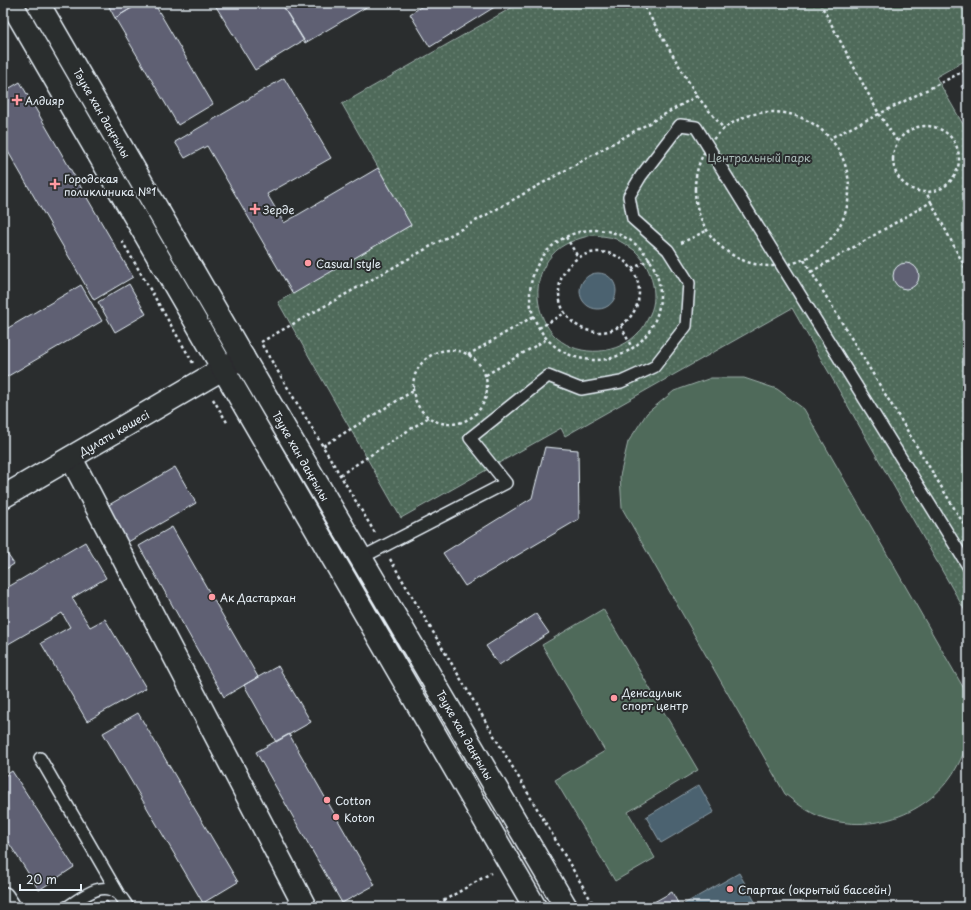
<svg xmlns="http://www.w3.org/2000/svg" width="971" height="910" viewBox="0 0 971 910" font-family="'Playpen Sans',sans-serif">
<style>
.grass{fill:url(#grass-dots);stroke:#9caea9;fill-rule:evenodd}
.pitch{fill:#4f6b5a;stroke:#9caea9}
.water{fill:#4b626f;stroke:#8a9ba6}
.building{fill:#5e6173;stroke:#e8f1f8}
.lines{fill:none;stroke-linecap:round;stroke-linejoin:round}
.lane-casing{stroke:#e8f1f8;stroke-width:14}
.street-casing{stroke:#e8f1f8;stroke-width:25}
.secondary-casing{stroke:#e8f1f8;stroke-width:25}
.primary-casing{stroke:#e8f1f8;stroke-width:25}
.path{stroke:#e8f1f8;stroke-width:2.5;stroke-dasharray:3 3;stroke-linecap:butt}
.lane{stroke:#2a2d2e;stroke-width:11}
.street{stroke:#2a2d2e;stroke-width:22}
.secondary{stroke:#2a2d2e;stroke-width:22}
.primary{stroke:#2a2d2e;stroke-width:22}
.poi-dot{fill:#ff9aa2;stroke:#2a2d2e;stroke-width:1.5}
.labels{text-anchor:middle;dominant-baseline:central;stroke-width:4;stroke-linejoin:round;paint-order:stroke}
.poi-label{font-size:11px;fill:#e8f1f8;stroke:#2a2d2e;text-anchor:start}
.street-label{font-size:11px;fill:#e8f1f8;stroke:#2a2d2e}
.park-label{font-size:11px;fill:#abbbb9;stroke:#2a2d2e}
</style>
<defs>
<pattern id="grass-dots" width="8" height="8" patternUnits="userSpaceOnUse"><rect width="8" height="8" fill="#4f6b5a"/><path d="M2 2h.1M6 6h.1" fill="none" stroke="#688172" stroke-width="1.8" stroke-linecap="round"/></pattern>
</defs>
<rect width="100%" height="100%" fill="#2a2d2e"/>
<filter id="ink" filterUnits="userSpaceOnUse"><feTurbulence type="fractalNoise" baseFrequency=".025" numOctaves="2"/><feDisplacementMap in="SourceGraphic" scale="8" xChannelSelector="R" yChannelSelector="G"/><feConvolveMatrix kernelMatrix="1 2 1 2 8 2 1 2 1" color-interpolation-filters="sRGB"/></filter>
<g filter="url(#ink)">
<path class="grass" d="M520 3H968V59L936 77 968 133V616L792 308 565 436 561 428 401 518 278 302 411 225 342 104ZM592 235C599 236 609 236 616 239 621 242 629 246 634 250 650 264 660 294 650 314 647 320 644 328 639 332 619 355 580 358 557 338 534 317 531 278 552 255 562 243 577 239 592 235Z"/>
<path class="pitch" d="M711 378H744L777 389 804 409 967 694C970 714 970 736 963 754 941 810 876 837 821 817 808 812 796 803 785 794L622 508 620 476 628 442 647 413 674 391Z
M603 609 698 770 628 812 655 858 615 881 555 780 605 751 542 645Z"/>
<path class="water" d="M580 291a18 18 0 1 1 36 0a18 18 0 1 1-36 0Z
M699 785 714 812 661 843 646 817Z
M739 873 758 907H686L684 904Z"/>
<path class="building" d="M107 3H140L115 18Z
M140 3H154L213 104 178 125 115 18Z
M218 3H281L304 40 255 70 215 5Z
M298 3H373L305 43 285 10Z
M427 3H501L430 47 410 14Z
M284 78 331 158 267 194 284 223 378 168 411 225 293 294 207 146 185 158 175 142Z
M20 82 133 277 94 300 3 143V92Z
M968 83V99L961 86Z
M893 276a13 13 0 1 1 26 0a13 13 0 1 1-26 0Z
M129 284 146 314 115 332 98 302Z
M81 285 102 321 3 379V331Z
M545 447 578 450 579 519 465 586 443 553 532 498Z
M175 467 196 503 128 542 107 506Z
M172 527 258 677 224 697 139 546Z
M85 542 106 578 72 598 90 627 105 619 146 688 87 721 41 643 70 627 62 613 3 647V590Z
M3 548 14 564 3 571Z
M536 614 549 633 499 665 486 646Z
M278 666 311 722 276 742 244 685Z
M138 713 238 882 203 903 103 733Z
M289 734 375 885 342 903 256 752Z
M12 771 74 867 39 890 3 834V777Z
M672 892 680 907H645Z
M107 901 111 907H97Z"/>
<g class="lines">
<g class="lane-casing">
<path id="lane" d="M361 558 506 483 470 438 548 376 581 389 621 382 654 367 686 326 689 283 668 250 633 219 629 196 641 176 680 125 696 127 968 566
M40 758 118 893
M67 907C81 898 103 879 118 894 122 897 125 903 128 907"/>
</g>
<g class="street-casing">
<path id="street" d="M71 458 305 907
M3 898 9 907"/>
</g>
<g class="secondary-casing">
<path id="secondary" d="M3 497 243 357"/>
</g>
<g class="primary-casing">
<path id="primary" d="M11 3 535 907
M38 3 237 347 566 907"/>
</g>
<path class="path" d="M820 3 879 114 830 138
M697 96 724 129
M695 189a77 77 0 1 1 154 0a77 77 0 1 1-154 0Z
M893 159a33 33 0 1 1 66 0a33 33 0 1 1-66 0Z
M897 141 879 114 968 69
M931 202 968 273
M530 295a65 65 0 1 1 130 0a65 65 0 1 1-130 0Z
M566 237 578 257
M122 241 193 363
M681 243 706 231
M559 292a40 40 0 1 1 80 0a40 40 0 1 1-80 0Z
M804 260 968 531
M632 269 654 257
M811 272 931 202 926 192
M621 326 632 348
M539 328 565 313
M261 342 697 96 642 3
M262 345 375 533
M413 387a37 37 0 1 1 74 0a37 37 0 1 1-74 0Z
M468 355 534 316
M486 375 547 339
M213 399 228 424
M323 446 413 391
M340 475 429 417
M390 559 595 907
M433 907 491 873"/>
<use href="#lane" class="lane"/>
<use href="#street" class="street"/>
<use href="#secondary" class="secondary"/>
<use href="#primary" class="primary"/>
</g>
</g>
<g class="poi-dot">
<path d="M15 94h4v4h4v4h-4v4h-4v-4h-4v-4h4z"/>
<path d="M53 178h4v4h4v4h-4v4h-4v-4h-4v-4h4z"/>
<path d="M253 203h4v4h4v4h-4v4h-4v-4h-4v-4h4z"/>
<circle cx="308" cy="263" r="4"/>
<circle cx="212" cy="597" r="4"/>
<circle cx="614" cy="698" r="4"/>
<circle cx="327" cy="800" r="4"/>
<circle cx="336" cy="817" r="4"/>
<circle cx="730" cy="889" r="4"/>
</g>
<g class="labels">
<g class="poi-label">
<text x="25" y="100">Алдияр</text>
<text x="64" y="178">Городская<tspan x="64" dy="13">поликлиника №1</tspan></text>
<text x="263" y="209">Зерде</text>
<text x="316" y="263">Casual style</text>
<text x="220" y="597">Ак Дастархан</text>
<text x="622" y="692">Денсаулык<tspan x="622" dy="13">спорт центр</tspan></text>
<text x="335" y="800">Cotton</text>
<text x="344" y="817">Koton</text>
<text x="738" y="889">Спартак (окрытый бассейн)</text>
</g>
<g class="street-label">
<text transform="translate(102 113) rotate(60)">Тәуке хан даңғылы</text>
<text transform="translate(114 433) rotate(-30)">Дулати көшесі</text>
<text transform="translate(301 456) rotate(60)">Тәуке хан даңғылы</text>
<text transform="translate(465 735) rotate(60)">Тәуке хан даңғылы</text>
</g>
<g class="park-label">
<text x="759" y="157">Центральный парк</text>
</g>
</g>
<rect width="971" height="910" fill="none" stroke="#2a2d2e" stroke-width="16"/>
<rect x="8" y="8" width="955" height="894" fill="none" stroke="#e8f1f8" stroke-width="1.5" filter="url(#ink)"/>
<path d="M20 884v6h61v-6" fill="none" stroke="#e8f1f8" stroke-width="2"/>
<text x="26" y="884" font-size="12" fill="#e8f1f8" stroke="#2a2d2e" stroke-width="3" paint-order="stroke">20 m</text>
</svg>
